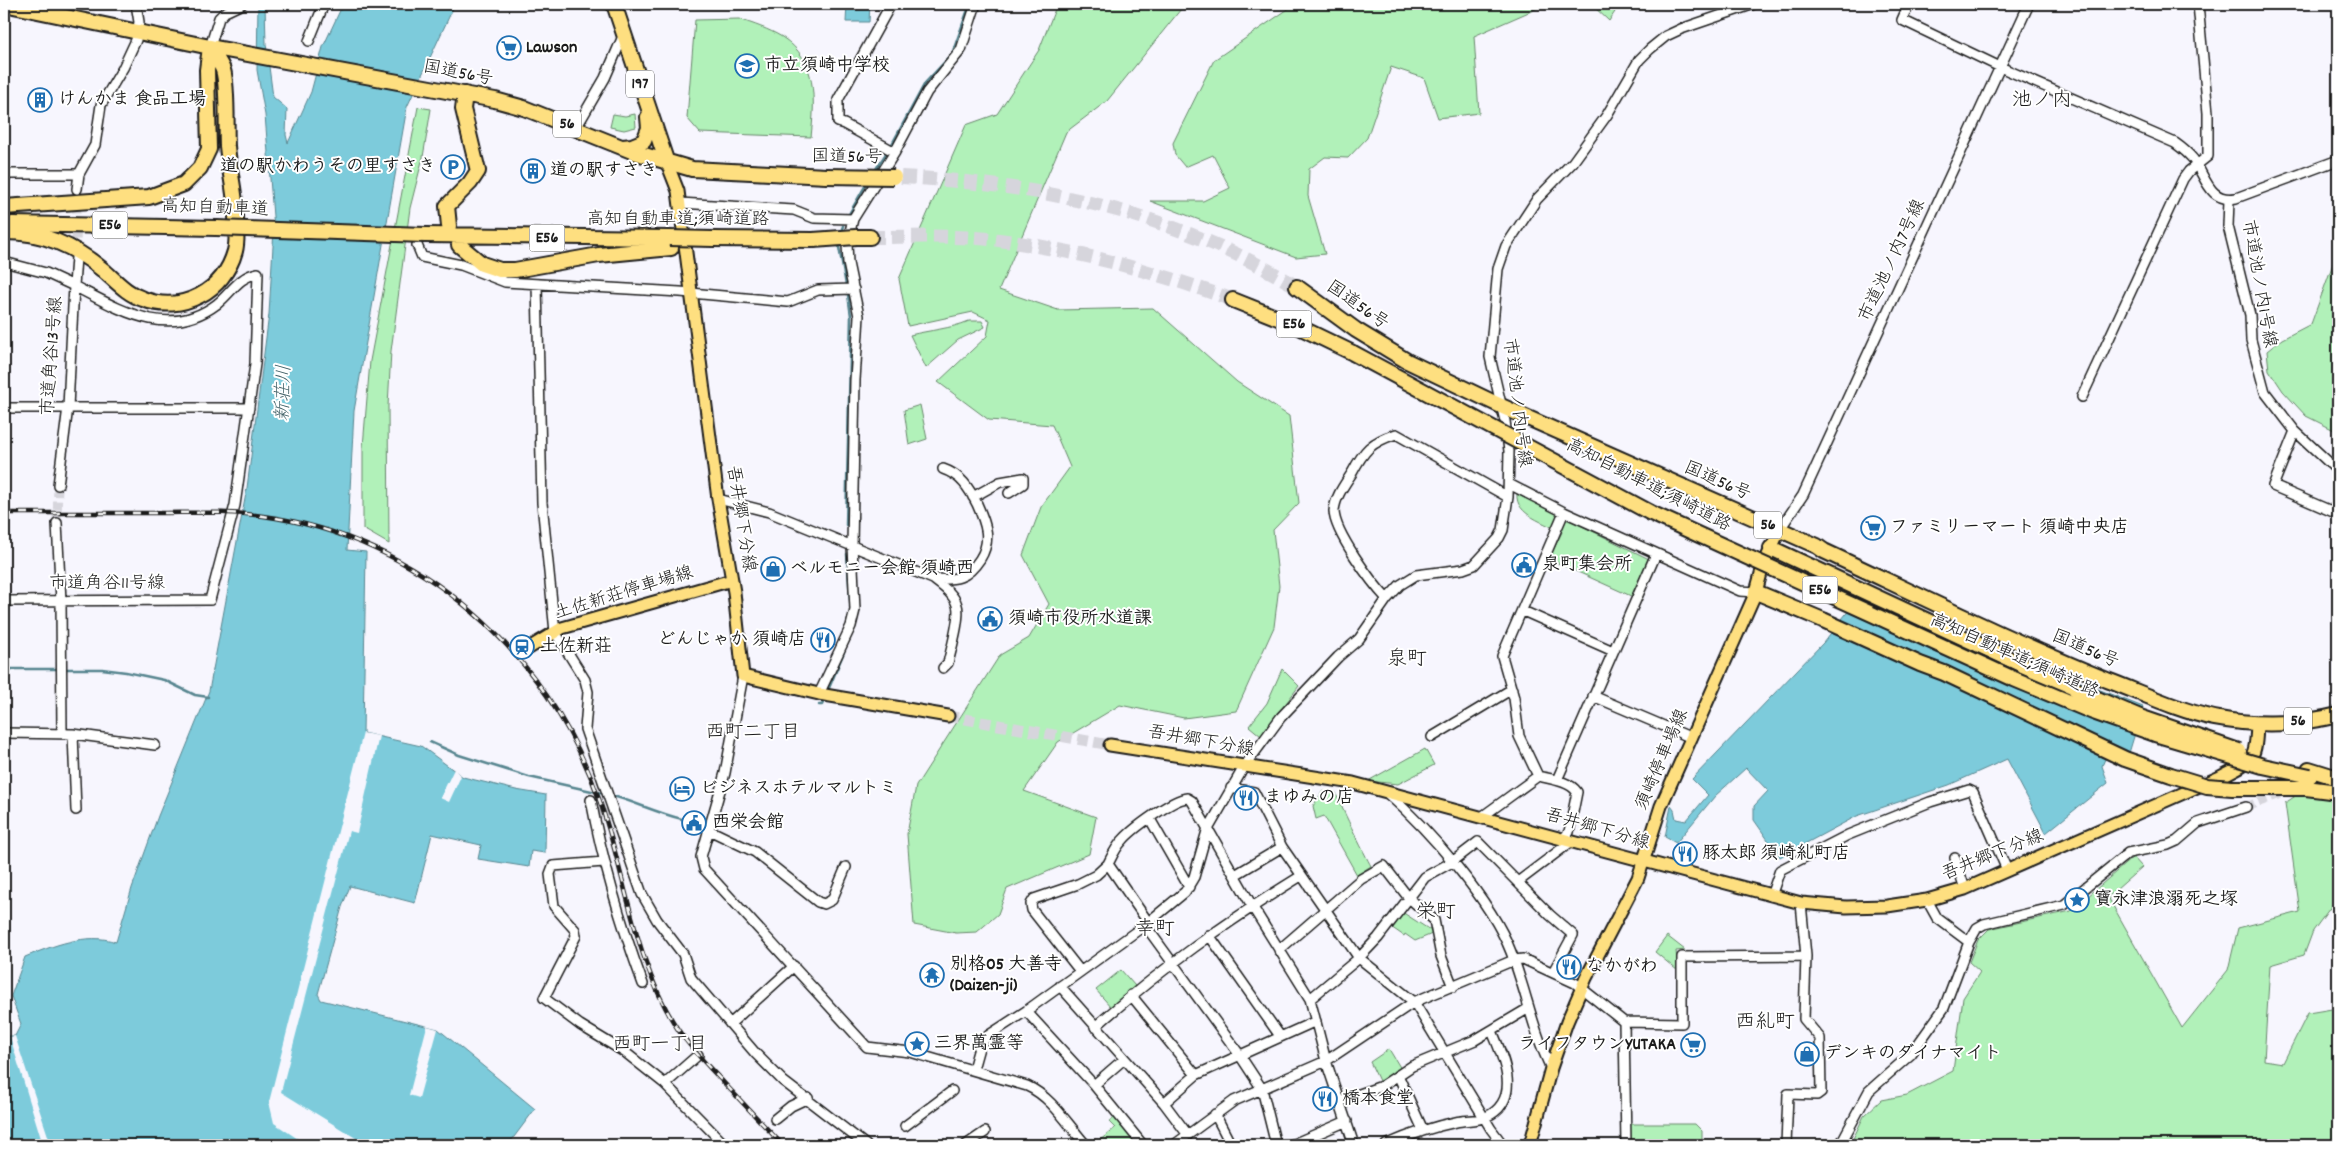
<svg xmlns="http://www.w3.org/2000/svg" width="2342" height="1149" viewBox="0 0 2342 1149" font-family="Dekko,'Klee One',sans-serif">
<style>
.green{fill:#b1f1b9;stroke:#66866a}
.water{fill:#7dcbdb;stroke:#56858f}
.pier{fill:#f7f6fe}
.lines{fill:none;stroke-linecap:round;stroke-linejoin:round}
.stream{stroke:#56858f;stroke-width:2.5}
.minor-tunnel{stroke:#d6d5dc;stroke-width:9;stroke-dasharray:9 4.5;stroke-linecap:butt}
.major-tunnel{stroke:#d6d5dc;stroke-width:11;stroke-dasharray:11 5.5;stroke-linecap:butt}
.highway-tunnel{stroke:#d6d5dc;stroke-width:14;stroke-dasharray:14 7;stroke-linecap:butt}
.minor-casing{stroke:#1c1c1c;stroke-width:12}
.major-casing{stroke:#1c1c1c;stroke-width:15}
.highway-casing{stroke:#1c1c1c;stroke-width:18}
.minor{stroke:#fff;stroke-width:9}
.major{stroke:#fedf80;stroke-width:11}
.highway{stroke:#fedf80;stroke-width:14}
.rail-casing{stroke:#1c1c1c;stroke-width:4.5}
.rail{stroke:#fff;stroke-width:2.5;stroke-dasharray:8;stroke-linecap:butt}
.highway-bridge-casing{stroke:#1c1c1c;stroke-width:18;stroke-linecap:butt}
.highway-bridge{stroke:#fedf80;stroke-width:14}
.labels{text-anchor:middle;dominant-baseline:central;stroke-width:4;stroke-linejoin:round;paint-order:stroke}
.shield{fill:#fff;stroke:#606060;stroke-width:1}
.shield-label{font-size:16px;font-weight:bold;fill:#1c1c1c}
.poi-label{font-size:18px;font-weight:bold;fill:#1c1c1c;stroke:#fff;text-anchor:start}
.street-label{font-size:18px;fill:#1c1c1c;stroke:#fff}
.water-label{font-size:19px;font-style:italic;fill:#436268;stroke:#fff}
.neighbourhood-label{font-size:19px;fill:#1c1c1c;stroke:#fff}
.quarter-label{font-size:20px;fill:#1c1c1c;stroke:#fff}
</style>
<rect width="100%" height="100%" fill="#f7f6fe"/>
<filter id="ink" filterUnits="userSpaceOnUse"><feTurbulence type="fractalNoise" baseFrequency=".02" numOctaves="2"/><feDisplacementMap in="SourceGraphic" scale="10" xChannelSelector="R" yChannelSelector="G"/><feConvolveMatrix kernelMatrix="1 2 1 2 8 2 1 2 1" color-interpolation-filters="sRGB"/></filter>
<g filter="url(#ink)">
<path class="green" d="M1057 4H1185L1107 101 1066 132 999 290 1058 310 1153 308 1237 382 1289 416 1299 503 1273 530 1279 586 1274 627 1236 711 1184 718 1120 705 1058 742 1024 791 1096 817 1089 854 1007 889 998 914 977 932 956 933 914 925 907 834 916 786 1000 655 1029 638 1049 604 1023 555 1041 507 1070 467 1052 425 989 420 938 382 987 336 990 320 973 312 908 326 899 279 966 125 997 114 1039 50Z
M1301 4H1547L1474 36 1479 113 1438 118 1424 78 1391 67 1367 138 1348 158 1325 157 1309 169 1308 196 1325 254 1296 257 1150 201H1203L1230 188 1213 155 1185 167 1175 155 1173 143 1214 60 1294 5Z
M1591 4H1620L1609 21Z
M739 19C753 24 769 29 782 37 818 60 815 100 811 137L700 133 687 118 695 20Z
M418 107 431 109 423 157 410 208 391 351 388 406 389 544 363 529V447L370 361Z
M613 114 625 116 635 114 636 127 624 130 610 127Z
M2338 250V432L2306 416 2283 391 2269 370 2267 351 2282 339 2311 324Z
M969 321H982L985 327 958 340 926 368 910 335C930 330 950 329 969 321Z
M920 405 927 439 909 445 904 410Z
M1517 494 1649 559 1631 596 1549 559 1562 532C1546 523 1515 515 1517 494Z
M1282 669 1299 686 1261 736 1249 726 1267 703Z
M1425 749 1434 765 1398 784 1368 781Z
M1323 791 1336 793C1336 797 1366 857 1371 866L1357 875 1324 816 1316 819 1313 806Z
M2297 795 2338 800V897L2313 931 2304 955 2270 965 2264 1060 2283 1063 2308 1013 2338 1008V1145H1850L1864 1116 1881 1100 1907 1095 1953 1071 1963 998 1980 972 1969 962 1978 940 1989 929 2071 911 2133 857 2142 867 2108 897 2182 1028 2228 970 2238 928 2300 912 2285 803Z
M1402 912 1430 930 1432 934 1415 941 1405 934 1404 936 1391 927Z
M1667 936 1685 950 1676 951 1678 971 1655 952Z
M1121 970 1135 986 1111 1007 1096 990Z
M1389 1049 1401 1069 1380 1083 1370 1062Z
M1115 1117 1140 1145H1094L1115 1128 1109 1122Z
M1630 1124H1695L1702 1131V1145H1631Z"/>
<path class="water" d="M258 4H265L266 44 273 97 287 109 286 135 288 143 311 92 323 47 343 4H455L407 107 354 411 347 550 366 552 363 733 421 746 463 777 516 790 546 795 545 853 531 851 529 867 478 859 481 845 432 834 415 903 350 886 342 907 318 994 321 1000 438 1029 535 1109 508 1145H4V1036H15L21 1024 11 996 25 957C52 946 87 932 116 942L132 888 158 816 209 691 247 488 269 314 274 229 265 115 257 70Z
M847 4H870L869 22H846Z
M1861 595 2143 707 2129 753 2105 759 2102 766 2108 783 2046 833 2007 759 1949 785 1857 816 1780 857 1754 820V806L1768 791 1746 768 1715 796 1676 843 1665 837 1671 806 1674 810 1676 819 1686 821 1708 795 1692 779 1823 643Z"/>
<path class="pier" d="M363 733 379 736 357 833 349 831 281 1092 367 1145H307L274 1123 269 1102Z
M454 769 461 776 449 802 440 798Z
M427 1026 438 1029 419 1098 409 1095Z
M15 1036 51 1145H43L10 1037Z"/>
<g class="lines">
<path class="stream" d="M892 144 925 83 952 54 970 4
M874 172 887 152
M849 214 868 181
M840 234 843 226
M838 242 846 285
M846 525 851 316 848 295
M847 554 850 600
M4 669H102L126 672 164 680 195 695 208 697
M829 688 844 652
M819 705H822L824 701
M430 742 459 755 529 777 605 794
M610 795C635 802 657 813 682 819"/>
<path class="minor-tunnel" d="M76 253 77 189
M57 523 58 485
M2302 786 2330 775
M2246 807 2288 791
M599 814 609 813"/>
<path class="major-tunnel" d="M948 716 1110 745"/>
<path class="highway-tunnel" d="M901 177C1041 184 1175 213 1297 287
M870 237C913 237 956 235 999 240 1080 251 1157 272 1233 300"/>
<g class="minor-casing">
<path id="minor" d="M891 4 838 100V122L844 124 895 152
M1909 4 1902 20 2000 67 2175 143C2182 148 2188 153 2193 159 2206 177 2209 203 2236 198L2338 160
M309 41 324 4
M210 47 219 18 225 12 242 4
M576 128 605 78 624 34
M4 174H79L77 189
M79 174 95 145 101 105 123 68 136 40 139 22 136 4
M2229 200 2228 226 2250 315 2251 340 2265 392 2295 431 2338 471
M680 203 794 210 814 218 853 219
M417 245 422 257 461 265 505 282 680 292 788 302 818 290 854 289
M4 262 46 273 74 286 76 257
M537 284 542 503 555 632 585 680 588 692 585 729 642 894 657 920 683 954 691 978 756 1054 783 1081 866 1145
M2082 397 2183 179 2189 171 2208 156V113L2198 4
M4 408H249
M2295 431 2273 486 2338 514
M1509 484 1564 512 1740 591 1756 592
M973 497 1000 482 1023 478V484L1009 493
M718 499 769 512 933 579C942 586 954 594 957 605 961 616 951 650 948 663L943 668
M1564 512 1502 656 1514 698 1519 736 1538 776C1550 779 1570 781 1577 792L1569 832 1564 838
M57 523 61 601 62 732
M1780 529 1803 495 2029 4
M934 579C956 580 967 579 980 559 992 540 986 524 977 504 969 488 961 475 943 469
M1387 599C1372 583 1334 532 1334 511 1335 497 1345 484 1352 473 1364 450 1371 442 1396 434L1508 497
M4 601 210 600 235 505 255 364 258 273C238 277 232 292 217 304 168 341 119 309 74 286L68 407 58 485
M1523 611 1613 651
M743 676 725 773 701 857 704 869 867 1047 910 1052 1027 1086C1052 1097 1068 1125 1086 1145
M819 694 851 626 855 610 852 546 855 380 859 316 848 263 847 244 853 219 895 152 927 92 961 50 976 4
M1593 696 1692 738
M4 733 73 734 76 810
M73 734 155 745
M1432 737 1512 689
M1557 780 1656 554
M1231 788 1254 792 1282 847 1359 958 1414 1002 1491 1129 1503 1145
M1387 793C1429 830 1491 900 1511 952 1526 990 1533 1032 1551 1068
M591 800C603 864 621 924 643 984
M1483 816 1538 776
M1150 819 1189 887
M707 829 755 852 818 902 824 904 832 900 846 867
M1955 858 1965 889
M604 862 553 866 550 874 554 906 575 930 576 936 544 998 580 1025 626 1053 665 1084 725 1145
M1235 875 1282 847
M1519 881 1572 841
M1771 896 1780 870 1848 835 1930 802 1969 790 1973 792 2007 870
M1927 900 1937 918 1969 942
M1148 922 1108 864C1112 856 1116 847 1122 841 1132 829 1173 799 1187 798L1192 801 1252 906 1310 999 1326 1061 1354 1145
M1145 925 1239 1054 1262 1089 1276 1145
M1209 935 1280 1036
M1279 950 1361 879 1384 866 1408 897 1434 920 1441 956 1453 987
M1080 971 1032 910 1031 904 1034 899 1078 884 1096 875 1108 864
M1060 986 1164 1103 1188 1135
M1131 995 1196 1075
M1310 999 1359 958 1378 938 1425 877 1452 862 1478 842 1550 915 1573 935 1553 972
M1026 1011 1094 1085
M1624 1022 1626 1145
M730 1024 794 966
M1095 1027C1162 968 1225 923 1301 876
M1124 1059 1094 1085 1143 1145
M973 1069 980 1044 989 1035 1026 1011 1145 925 1185 892 1194 877 1207 831 1244 767 1281 717 1338 657 1359 639 1387 599 1400 585 1416 575 1463 569 1474 565 1499 538 1503 530 1508 497 1509 451 1505 421 1490 357 1498 269 1506 246 1537 199 1573 162 1607 115 1639 60 1650 49 1666 36 1681 29 1754 4
M1398 1075 1423 1130
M665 1084 698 1055
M1340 1101 1382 1086 1412 1066 1475 1040 1529 1008
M1164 1103 1196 1075 1316 1021
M1215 1114 1231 1145
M775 1119 791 1106 808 1098
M905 1126 952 1091
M966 1145 985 1132
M1174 1145 1234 1101 1326 1061 1414 1002 1514 960 1523 959 1575 983 1624 1022 1682 1023V957L1806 956
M1291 1145 1347 1121
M1386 1145C1409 1135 1431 1127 1456 1122 1465 1120 1477 1121 1486 1117 1523 1100 1503 1057 1492 1031
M1786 1145 1788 1094 1817 1095 1821 1092 1820 1038 1804 1019 1806 956 1801 903
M1840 1145 1869 1091 1911 1054 1944 1008 1969 942 1977 928 1984 924 2064 905 2128 853 2168 845 2177 841 2198 823 2246 807"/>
</g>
<g class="major-casing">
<path id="major" d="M667 163 678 191 718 499 734 592 743 676 819 694 948 716
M529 648 562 628 732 580
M1110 745 1353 783 1801 903 1846 907 1887 906 1927 900 1965 889 2220 777C2253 760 2256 761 2257 723
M1530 1145 1551 1068 1567 1022 1586 978 1638 878 1661 806 1756 592 1763 566 1780 529"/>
</g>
<g class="highway-casing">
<path id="highway" d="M4 4 210 47 495 100 524 108 634 152 692 169 826 176
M614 4 667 163
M623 147 632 146 644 141 649 128 648 117
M4 207 149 197 184 184 200 168 209 149 207 70 210 47
M12 224 216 228
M449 226 447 206 470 183 478 171 463 109 465 94
M4 232C43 232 73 245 103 270 116 281 127 294 143 299 182 314 224 291 235 251 238 240 236 226 236 214 235 191 229 169 227 146 226 128 228 85 223 70 220 62 214 55 210 47
M425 235 669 238
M856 237H870
M713 239 813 240
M459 245 482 264 500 270H515L599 255 671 248
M1297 287 1356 330 1407 361 1501 406 1817 546 1824 551C1918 595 2011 641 2107 680 2142 693 2177 710 2214 718 2255 726 2298 725 2338 715
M1233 300 1293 324 1353 353
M1771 548 2076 690
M1756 592 1823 620
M2309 769 2338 778
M2306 788 2338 792"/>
</g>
<use href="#minor" class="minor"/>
<use href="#major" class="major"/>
<use href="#highway" class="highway"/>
<g class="rail-casing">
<path id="rail" d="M4 513C55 513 105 513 156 513 192 513 228 511 263 516 419 537 548 652 599 799 626 874 633 959 677 1028 690 1048 708 1066 725 1084 744 1104 763 1125 783 1145"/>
</g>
<use href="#rail" class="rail"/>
<g class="highway-bridge-casing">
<path id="highway-bridge" d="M826 176 894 177
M216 228 425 235
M669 238 713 239
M813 240 856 237
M1353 353 1651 513 2014 679 2093 712 2155 734 2263 766 2310 776
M1823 620 1920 664 1944 673 2125 759 2171 775 2207 786 2232 788H2306
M2076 690 2140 717 2239 751"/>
</g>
<use href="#highway-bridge" class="highway-bridge"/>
</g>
</g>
<defs>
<g id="supermarket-ring" transform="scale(1.25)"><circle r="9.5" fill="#fff" stroke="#1f6fb2" stroke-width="1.5"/><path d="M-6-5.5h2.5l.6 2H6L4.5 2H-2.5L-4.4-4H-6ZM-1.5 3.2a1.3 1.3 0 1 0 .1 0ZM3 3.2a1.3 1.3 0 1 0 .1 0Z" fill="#1f6fb2"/></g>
<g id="school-ring" transform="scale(1.25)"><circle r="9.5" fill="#fff" stroke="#1f6fb2" stroke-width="1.5"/><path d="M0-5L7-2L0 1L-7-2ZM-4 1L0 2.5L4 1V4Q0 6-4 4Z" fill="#1f6fb2"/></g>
<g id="building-ring" transform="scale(1.25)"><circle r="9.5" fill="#fff" stroke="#1f6fb2" stroke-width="1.5"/><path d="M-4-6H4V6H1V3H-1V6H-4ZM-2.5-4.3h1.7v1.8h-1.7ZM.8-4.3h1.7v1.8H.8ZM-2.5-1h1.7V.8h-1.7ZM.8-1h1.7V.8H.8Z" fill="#1f6fb2"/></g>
<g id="parking-ring" transform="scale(1.25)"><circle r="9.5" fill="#fff" stroke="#1f6fb2" stroke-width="1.5"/><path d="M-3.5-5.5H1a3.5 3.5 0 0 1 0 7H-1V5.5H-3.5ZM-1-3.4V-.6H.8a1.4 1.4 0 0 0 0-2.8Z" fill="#1f6fb2"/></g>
<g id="civic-ring" transform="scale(1.25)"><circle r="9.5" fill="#fff" stroke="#1f6fb2" stroke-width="1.5"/><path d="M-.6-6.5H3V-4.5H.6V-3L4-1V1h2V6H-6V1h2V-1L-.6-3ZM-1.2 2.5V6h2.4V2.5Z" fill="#1f6fb2"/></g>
<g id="shop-ring" transform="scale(1.25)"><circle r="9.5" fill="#fff" stroke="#1f6fb2" stroke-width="1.5"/><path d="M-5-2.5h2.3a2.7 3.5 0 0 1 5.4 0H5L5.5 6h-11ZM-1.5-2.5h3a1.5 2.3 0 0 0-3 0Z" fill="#1f6fb2"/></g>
<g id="restaurant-ring" transform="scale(1.25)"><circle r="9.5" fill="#fff" stroke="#1f6fb2" stroke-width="1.5"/><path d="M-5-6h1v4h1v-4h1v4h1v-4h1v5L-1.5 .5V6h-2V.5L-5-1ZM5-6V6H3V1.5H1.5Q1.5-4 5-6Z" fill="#1f6fb2"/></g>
<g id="station-ring" transform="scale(1.25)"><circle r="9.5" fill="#fff" stroke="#1f6fb2" stroke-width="1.5"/><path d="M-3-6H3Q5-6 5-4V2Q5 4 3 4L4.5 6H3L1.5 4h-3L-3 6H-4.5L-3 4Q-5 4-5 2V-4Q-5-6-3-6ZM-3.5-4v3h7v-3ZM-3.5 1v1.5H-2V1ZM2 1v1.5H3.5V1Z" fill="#1f6fb2"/></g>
<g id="hotel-ring" transform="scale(1.25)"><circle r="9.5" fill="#fff" stroke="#1f6fb2" stroke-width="1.5"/><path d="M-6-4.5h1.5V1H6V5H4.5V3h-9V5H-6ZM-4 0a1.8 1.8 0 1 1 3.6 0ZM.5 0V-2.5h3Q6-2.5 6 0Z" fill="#1f6fb2"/></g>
<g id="sight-ring" transform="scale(1.25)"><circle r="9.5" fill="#fff" stroke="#1f6fb2" stroke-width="1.5"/><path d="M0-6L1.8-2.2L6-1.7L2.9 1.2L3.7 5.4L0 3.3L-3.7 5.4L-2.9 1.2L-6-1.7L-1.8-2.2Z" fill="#1f6fb2"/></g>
<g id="temple-ring" transform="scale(1.25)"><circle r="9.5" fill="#fff" stroke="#1f6fb2" stroke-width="1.5"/><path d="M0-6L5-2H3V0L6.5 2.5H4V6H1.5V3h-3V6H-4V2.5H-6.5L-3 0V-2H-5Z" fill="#1f6fb2"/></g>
</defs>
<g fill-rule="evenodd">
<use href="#supermarket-ring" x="509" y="48"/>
<use href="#school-ring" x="747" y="66"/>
<use href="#building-ring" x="40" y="100"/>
<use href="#parking-ring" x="453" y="167"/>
<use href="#building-ring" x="533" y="171"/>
<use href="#supermarket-ring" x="1873" y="528"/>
<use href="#civic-ring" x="1524" y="565"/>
<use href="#shop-ring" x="773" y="569"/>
<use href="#civic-ring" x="990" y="619"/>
<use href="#restaurant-ring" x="823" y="640"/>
<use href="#station-ring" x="522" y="647"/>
<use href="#hotel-ring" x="682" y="789"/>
<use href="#restaurant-ring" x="1246" y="798"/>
<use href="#civic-ring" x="694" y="823"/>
<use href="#restaurant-ring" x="1685" y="854"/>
<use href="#sight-ring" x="2077" y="900"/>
<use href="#restaurant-ring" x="1569" y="967"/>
<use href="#temple-ring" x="932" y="975"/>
<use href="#sight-ring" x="917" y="1044"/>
<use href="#supermarket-ring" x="1693" y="1045"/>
<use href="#shop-ring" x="1807" y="1054"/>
<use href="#restaurant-ring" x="1325" y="1099"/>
</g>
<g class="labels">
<g class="shield">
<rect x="626" y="70.5" width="28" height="27" rx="4"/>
<rect x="553" y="110.5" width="28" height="27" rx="4"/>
<rect x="92.5" y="211.5" width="35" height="27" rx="4"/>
<rect x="529.5" y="224.5" width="35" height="27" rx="4"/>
<rect x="1276.5" y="310.5" width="35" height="27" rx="4"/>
<rect x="1754" y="511.5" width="28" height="27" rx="4"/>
<rect x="1802.5" y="576.5" width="35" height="27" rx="4"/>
<rect x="2284" y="707.5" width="28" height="27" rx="4"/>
</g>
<g class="shield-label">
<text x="640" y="84">197</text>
<text x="567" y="124">56</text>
<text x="110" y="225">E56</text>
<text x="547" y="238">E56</text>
<text x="1294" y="324">E56</text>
<text x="1768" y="525">56</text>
<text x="1820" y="590">E56</text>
<text x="2298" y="721">56</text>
</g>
<g class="poi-label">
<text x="526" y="48">Lawson</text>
<text x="764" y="66">市立須崎中学校</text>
<text x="58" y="100">けんかま 食品工場</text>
<text x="436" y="167" text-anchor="end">道の駅かわうその里すさき</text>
<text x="550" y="171">道の駅すさき</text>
<text x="1890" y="528">ファミリーマート 須崎中央店</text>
<text x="1542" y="565">泉町集会所</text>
<text x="790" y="569">ベルモニー会館 須崎西</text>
<text x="1008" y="619">須崎市役所水道課</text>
<text x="806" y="640" text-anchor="end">どんじゃか 須崎店</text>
<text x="540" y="647">土佐新荘</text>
<text x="700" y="789">ビジネスホテルマルトミ</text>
<text x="1264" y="798">まゆみの店</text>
<text x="712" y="823">西栄会館</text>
<text x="1702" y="854">豚太郎 須崎糺町店</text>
<text x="2094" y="900">寶永津浪溺死之塚</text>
<text x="950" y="965">別格05 大善寺<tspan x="950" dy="21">(Daizen-ji)</tspan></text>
<text x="1586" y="967">なかがわ</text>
<text x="934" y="1044">三界萬霊等</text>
<text x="1676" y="1045" text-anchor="end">ライフタウンYUTAKA</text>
<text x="1824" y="1054">デンキのダイナマイト</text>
<text x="1342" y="1099">橋本食堂</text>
</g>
<g class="street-label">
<text transform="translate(458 74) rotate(11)">国道56号</text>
<text transform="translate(847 158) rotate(1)">国道56号</text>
<text transform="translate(215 209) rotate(2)">高知自動車道</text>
<text x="678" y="220">高知自動車道;須崎道路</text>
<text transform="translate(1893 261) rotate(-65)">市道池ノ内7号線</text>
<text transform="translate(2258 284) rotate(80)">市道池ノ内1号線</text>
<text transform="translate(1357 306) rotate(35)">国道56号</text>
<text transform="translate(53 356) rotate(-86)">市道角谷13号線</text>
<text transform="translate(1516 403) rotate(83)">市道池ノ内1号線</text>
<text transform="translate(1717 482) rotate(24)">国道56号</text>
<text transform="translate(1648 486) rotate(27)">高知自動車道;須崎道路</text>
<text transform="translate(740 519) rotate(81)">吾井郷下分線</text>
<text x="107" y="584">市道角谷11号線</text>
<text transform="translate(624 594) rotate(-17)">土佐新荘停車場線</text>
<text transform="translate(2085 650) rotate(23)">国道56号</text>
<text transform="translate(2014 657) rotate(24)">高知自動車道;須崎道路</text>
<text transform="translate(1201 742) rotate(10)">吾井郷下分線</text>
<text transform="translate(1663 760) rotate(-67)">須崎停車場線</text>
<text transform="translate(1597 830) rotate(16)">吾井郷下分線</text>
<text transform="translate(1993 856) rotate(-22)">吾井郷下分線</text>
</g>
<g class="water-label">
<text transform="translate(285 393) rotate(-88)">新荘川</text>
</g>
<g class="neighbourhood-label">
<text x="753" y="733">西町二丁目</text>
<text x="660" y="1045">西町一丁目</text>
</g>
<g class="quarter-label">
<text x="2042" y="101">池ノ内</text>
<text x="1407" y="660">泉町</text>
<text x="1436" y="913">栄町</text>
<text x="1155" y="930">幸町</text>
<text x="1765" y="1023">西糺町</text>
</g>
</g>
<rect width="2342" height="1149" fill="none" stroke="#fff" stroke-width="20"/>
<rect x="10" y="10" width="2322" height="1129" fill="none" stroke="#1c1c1c" stroke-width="2" filter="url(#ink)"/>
</svg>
